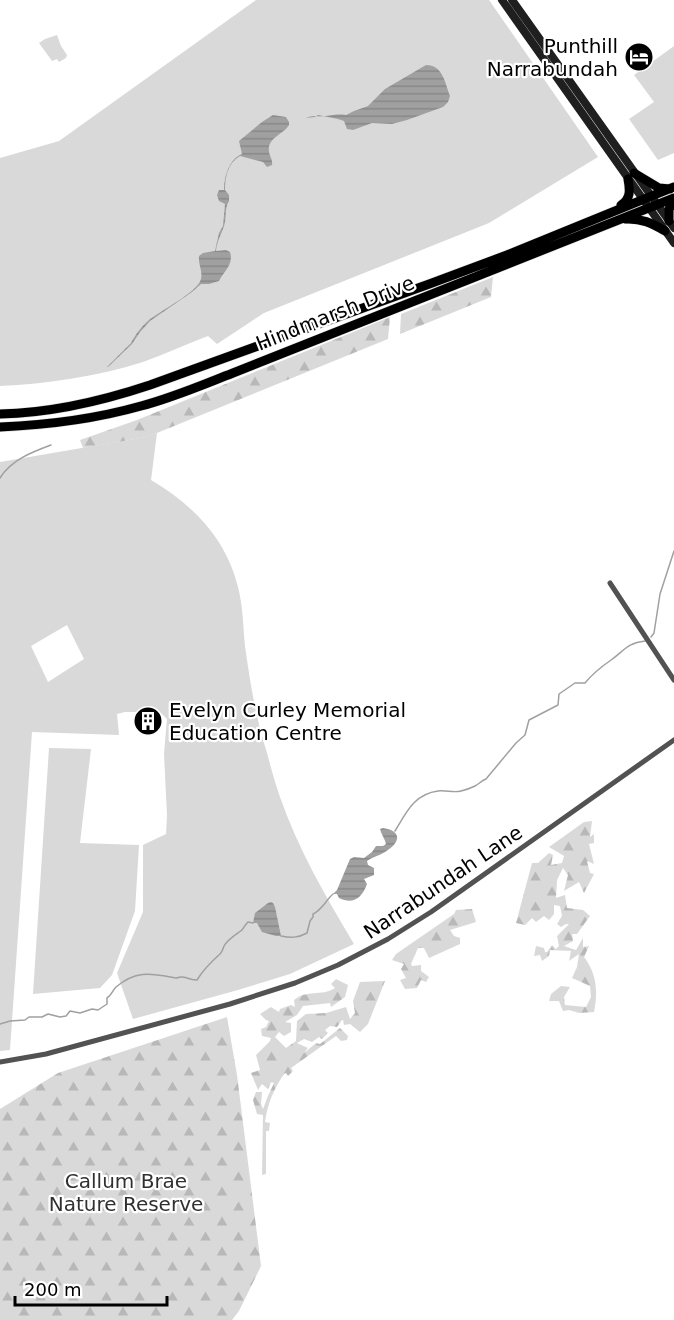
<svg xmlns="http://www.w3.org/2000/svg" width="674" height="1320" viewBox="0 0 674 1320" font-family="'DejaVu Sans',sans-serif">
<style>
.grass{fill:#d9d9d9;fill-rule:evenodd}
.forest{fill:url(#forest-firs)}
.water{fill:url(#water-rules)}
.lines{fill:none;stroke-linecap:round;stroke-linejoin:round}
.stream{stroke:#a0a0a0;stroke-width:1.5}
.primary-casing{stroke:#dbdbdb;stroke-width:10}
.street{stroke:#525252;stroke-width:5}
.secondary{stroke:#1f1f1f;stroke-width:8}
.primary{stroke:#000;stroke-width:9}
.labels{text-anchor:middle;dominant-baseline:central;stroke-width:4.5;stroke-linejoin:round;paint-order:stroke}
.poi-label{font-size:20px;fill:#000;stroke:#fff;text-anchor:end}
.street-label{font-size:20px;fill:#000;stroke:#fff}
.park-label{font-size:20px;fill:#303030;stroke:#fff}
</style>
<defs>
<pattern id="forest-firs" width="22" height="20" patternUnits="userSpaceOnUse" patternTransform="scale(1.5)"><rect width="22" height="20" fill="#d9d9d9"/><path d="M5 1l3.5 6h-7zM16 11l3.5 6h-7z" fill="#b8b8b8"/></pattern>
<pattern id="water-rules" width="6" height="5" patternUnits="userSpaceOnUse" patternTransform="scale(1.5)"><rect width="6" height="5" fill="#a0a0a0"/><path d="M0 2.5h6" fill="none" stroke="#888"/></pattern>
</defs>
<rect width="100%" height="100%" fill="#fff"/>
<path class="grass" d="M256 0H489L598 157 489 223 264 313 217 344 208 336C187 344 165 354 143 362 99 376 46 384 0 386V158L59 141Z
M57 35 61 46 67 55 66 58 59 62 57 59 52 61 39 43 45 39Z
M674 46V153L658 160 629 119 654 102 634 75Z
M157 433 151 480C193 505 226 538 238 587 243 606 243 626 245 646 250 682 256 719 267 753 271 768 275 783 280 797 298 849 326 897 354 944L290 974 238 990 133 1019 117 973 143 912V845L166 834 167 815 164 754 167 719 156 708 149 706 146 707 145 712H125L117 714 119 735 32 732 10 1050 0 1051V462L146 437ZM67 625 84 659 48 682 31 646Z
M49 748 91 749 80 843 139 845 135 911 112 975 100 988 33 994Z"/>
<path class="forest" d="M493 277 491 297 400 334 401 314Z
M390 317 388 339 147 437 83 448 80 440 137 420Z
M592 821 590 837 594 834V843L589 844 594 864 587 861 590 873 594 874 584 893 579 882 564 891 568 875 563 868 557 880 556 898 565 895 567 908 583 910 590 916 577 934H572L573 941 564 946 576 950 583 938V947L589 946 584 957C597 974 598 992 594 1012L579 1013 569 1010 563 1011 559 1001H549L551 994 561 986 570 987 564 997 565 1005 586 1007 591 997 590 986 572 978 577 967 579 954 569 961 571 951 550 950 549 956 542 961 540 955 534 956 536 946 544 948 545 952H547L552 945 556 949 559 946 557 936 569 924H566L561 927 557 924 562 916 560 906 554 905V914L549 920 544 916 536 922 532 918 525 925 516 923 532 863H538L549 853 553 855 551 865 562 863 564 856 549 847 584 822Z
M472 909 476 922 450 930 454 936 460 938V944L429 958 424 948H418L411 964 412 966 421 965V971L429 977 426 982 421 980 417 988 405 989 400 980 406 978 401 969 404 964 392 960 396 954 454 914 456 910Z
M336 979 348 985 345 997 331 1007 330 1003 303 1006 297 1015 285 1022 291 1023V1032L284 1036 279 1032 275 1037 286 1048 296 1041 297 1021 306 1014 326 1013 346 1007 350 1019 355 1013 353 1001 360 982 385 981 368 1024 360 1032 350 1024 344 1025 343 1020H342L337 1027 330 1026 325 1030 328 1033 322 1039 319 1037 312 1042 304 1039 297 1043 308 1048 303 1054 316 1043 320 1044 340 1028 348 1036 347 1040 341 1041 336 1036 291 1068 293 1071 288 1076 286 1073 284 1074C273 1091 268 1102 265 1122L270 1123 269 1131H266V1174L262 1175 263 1115 257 1114 253 1100 256 1092H262L261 1104 263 1109 268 1096 274 1083 271 1082 268 1089 262 1084 258 1090 251 1073 260 1070 256 1055 270 1041 271 1038 262 1036 261 1029 266 1027 269 1021 266 1020 260 1014 271 1007 279 1012 280 1009 291 1005 295 1007 294 1000C307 989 321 997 335 988L331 984Z
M227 1017 237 1075 261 1266 239 1311 232 1320H0V1109L58 1073Z"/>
<path class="water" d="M426 65C443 65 445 83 450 96L448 102 443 107 407 120 392 124 372 123 353 130 347 129 344 121 338 119 318 115 315 117 306 118C313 115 319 117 326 116 333 115 339 114 346 115L354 111 368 106 385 89Z
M273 115 286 117 289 122V125C284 134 267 138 269 151 269 156 273 159 272 165L267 167 263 162 240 156C228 163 225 176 225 190L229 195V201C224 209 227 218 224 226 221 235 217 241 216 251L226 250 230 252C234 264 224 271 219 281L209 284H201L192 292 150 321 140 332 132 344 108 367H107L131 343C135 335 142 326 149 320 160 311 198 292 201 279 203 272 198 264 199 256L203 253 215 251 219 233 223 226 225 204 219 201 217 195 219 190H224C224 177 229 159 242 154L239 141 262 122Z
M383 828C404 831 399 844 385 852 379 856 372 857 367 861L368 865 374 868V875L364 879 367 884C362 898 353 905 339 898L337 894H333L337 890 350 859 354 857 364 858 372 852 376 846H383L386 844C385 839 381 834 380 829Z
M271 902 273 903 275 907 281 936H276L262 932 257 923H253L255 913 268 903Z"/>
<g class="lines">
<path class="stream" d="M0 478C11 460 32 452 51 445
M651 637 654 633 660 594 674 551
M395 831C406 813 414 794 438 791 446 790 454 793 461 791 465 790 471 788 475 786 479 784 481 781 486 779L516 743 525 735 529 720 558 705 559 694 575 683H585C593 673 601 667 611 660 624 651 627 643 645 641
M281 936C291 938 298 938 307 933L310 921 313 917V914C322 910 326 900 333 894
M0 1024 10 1021 25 1020 29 1017H42L48 1014 60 1017 66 1016 70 1011 80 1013 92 1009 98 1010 107 1004V998C112 995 112 991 116 987 137 969 153 974 177 978 184 974 189 981 197 980 203 970 211 962 220 954 222 952 223 949 224 946 228 939 237 934 242 930 244 927 246 924 248 922L253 923"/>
<g class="primary-casing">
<path id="primary" d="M634 173 659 188 670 189
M621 205C631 199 630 190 628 179
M625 219C641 218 652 223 665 231
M669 221V209L674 202
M0 414C51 413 102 401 150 385L432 283 507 255 674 187
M0 427C48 425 95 419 141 406 172 398 202 385 233 373L674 198"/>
</g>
<path class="street" d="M610 583 674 680
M0 1062 46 1054 230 1004 295 983 338 965 388 939 431 912 674 740"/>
<path class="secondary" d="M502 0 674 243
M512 0 674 228"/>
<use href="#primary" class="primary"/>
</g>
<defs>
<g id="hotel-disc" transform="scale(1.5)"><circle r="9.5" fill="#000" stroke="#fff"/><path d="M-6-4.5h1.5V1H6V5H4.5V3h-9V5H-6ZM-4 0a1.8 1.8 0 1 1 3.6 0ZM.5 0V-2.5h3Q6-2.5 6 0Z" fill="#fff"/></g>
<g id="building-disc" transform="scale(1.5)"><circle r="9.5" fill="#000" stroke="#fff"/><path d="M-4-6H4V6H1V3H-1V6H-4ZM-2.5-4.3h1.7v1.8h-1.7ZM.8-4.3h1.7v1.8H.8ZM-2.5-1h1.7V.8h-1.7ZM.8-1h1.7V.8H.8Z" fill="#fff"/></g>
</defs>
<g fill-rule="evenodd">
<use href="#hotel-disc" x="639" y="57"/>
<use href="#building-disc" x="148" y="721"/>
</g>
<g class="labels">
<g class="poi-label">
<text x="618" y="46">Punthill<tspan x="618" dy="23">Narrabundah</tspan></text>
<text x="169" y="710" text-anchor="start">Evelyn Curley Memorial<tspan x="169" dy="23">Education Centre</tspan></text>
</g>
<g class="street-label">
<text transform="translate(335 313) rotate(-22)">Hindmarsh Drive</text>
<text transform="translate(443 882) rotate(-34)">Narrabundah Lane</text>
</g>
<g class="park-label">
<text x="126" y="1181">Callum Brae<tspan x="126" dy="23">Nature Reserve</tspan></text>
</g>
</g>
<path d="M15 1296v9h152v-9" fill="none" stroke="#000000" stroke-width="3"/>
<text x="24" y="1296" font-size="18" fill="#000000" stroke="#ffffff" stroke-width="4.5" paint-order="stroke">200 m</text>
</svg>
